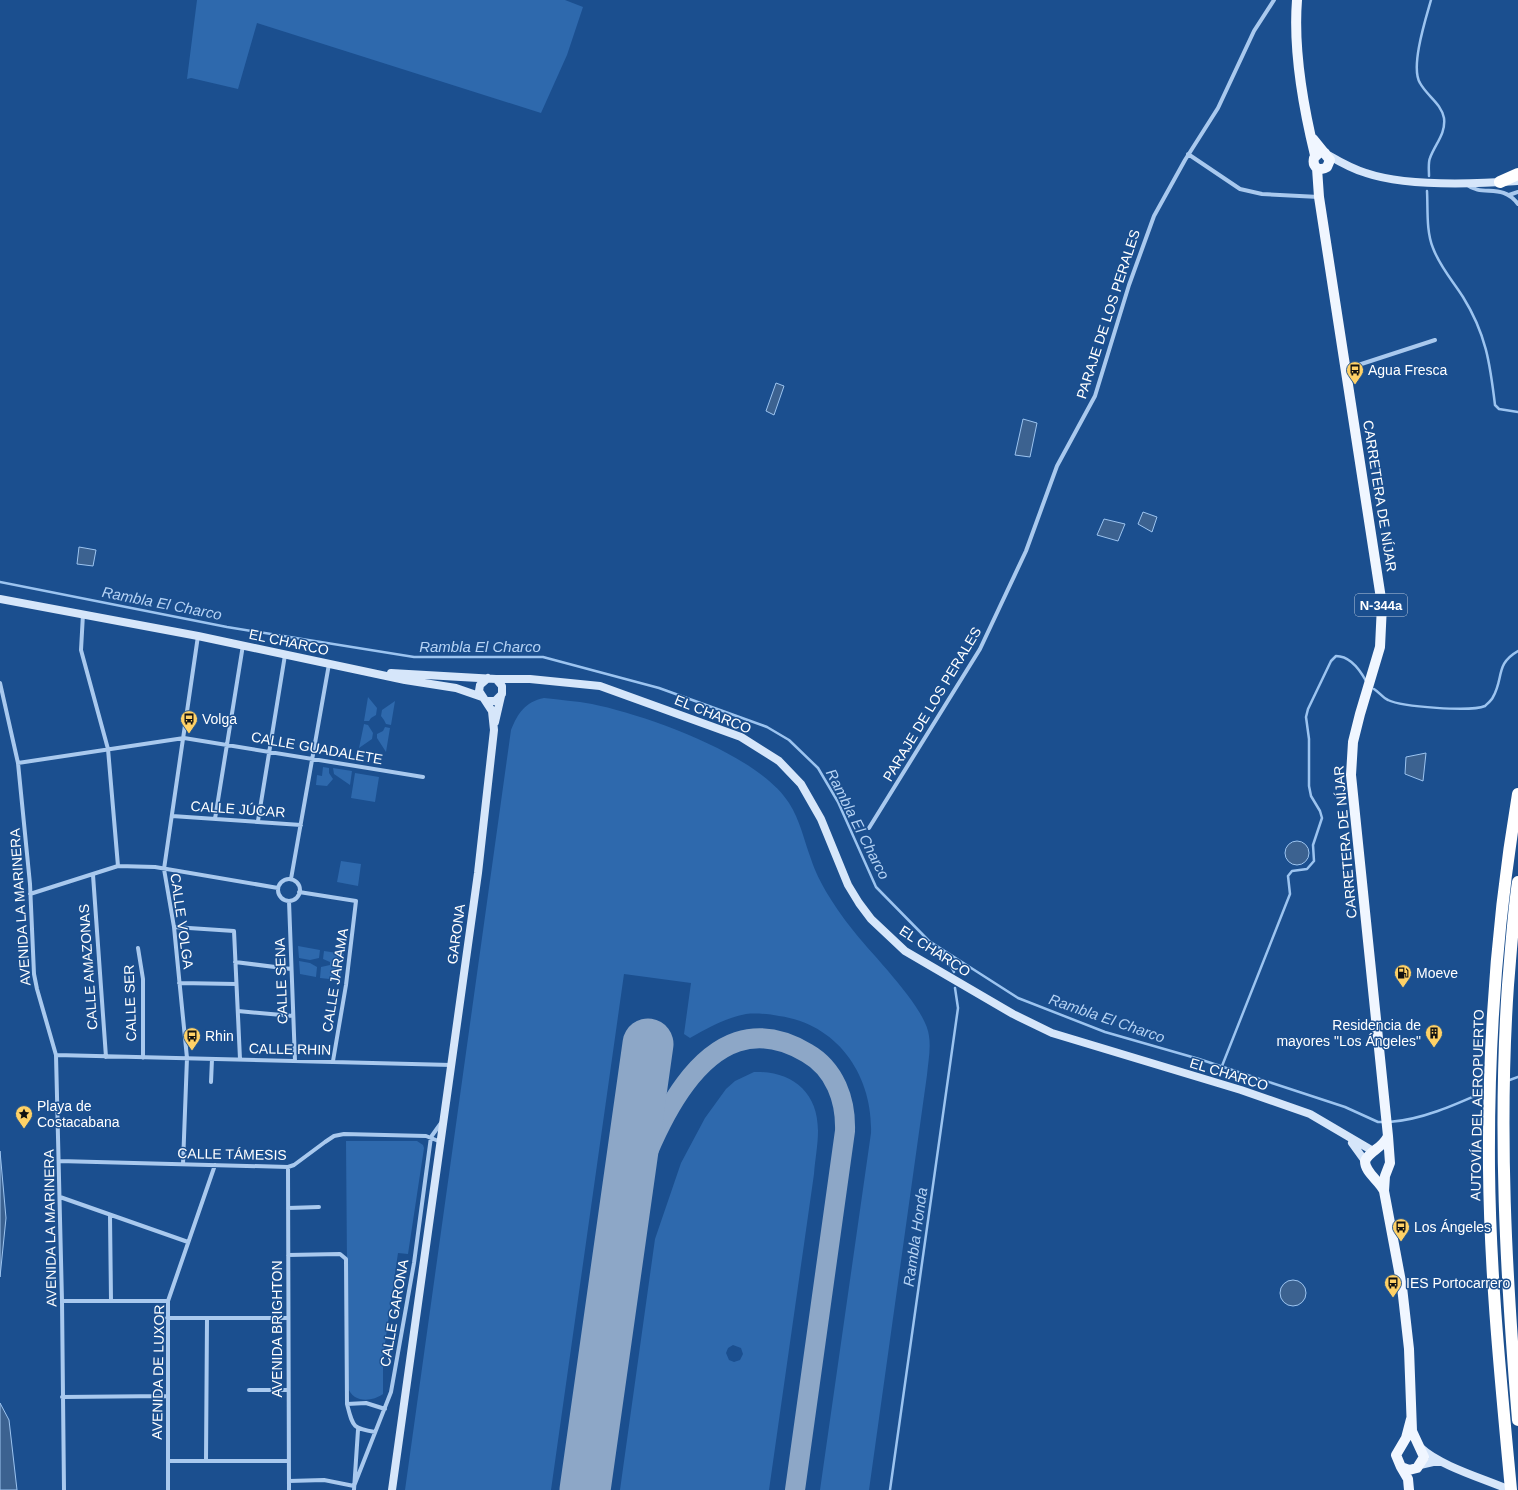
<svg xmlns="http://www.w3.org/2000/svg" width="1518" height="1490" viewBox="0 0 1518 1490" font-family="Helvetica,sans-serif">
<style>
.green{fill:#2e69ad;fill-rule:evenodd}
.water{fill:#3c6290;stroke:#9cc4f0}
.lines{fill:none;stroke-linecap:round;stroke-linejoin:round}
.stream{stroke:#9cc4f0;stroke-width:2.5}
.taxiway{stroke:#8da7c7;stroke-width:20}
.runway{stroke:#8da7c7;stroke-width:51}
.street{stroke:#a9c9ee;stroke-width:4}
.secondary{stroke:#d6e6fa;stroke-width:8}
.primary{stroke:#f0f6ff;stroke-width:10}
.highway{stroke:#fff;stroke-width:12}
.labels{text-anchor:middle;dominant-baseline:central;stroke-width:3;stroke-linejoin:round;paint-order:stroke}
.shield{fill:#1b4f8f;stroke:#bbcadd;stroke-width:1}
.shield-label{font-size:13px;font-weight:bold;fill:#fff}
.street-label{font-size:14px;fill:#fff;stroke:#1b4f8f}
.poi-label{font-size:14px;fill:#fff;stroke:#1b4f8f;text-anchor:start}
.water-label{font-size:15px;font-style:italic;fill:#b5d3f5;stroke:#1b4f8f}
</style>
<rect width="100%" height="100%" fill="#1b4f8f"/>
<path class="green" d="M197 0H565L583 7 567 55 541 113 257 23 238 89 191 78 187 79Z
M368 697 377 708 376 715 371 718 369 721H364Z
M544 698C560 700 576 701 592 704 646 715 759 755 789 803 800 820 804 840 811 859 818 882 837 910 852 929 871 954 926 1007 929 1036 931 1049 928 1063 927 1075L869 1490H820L871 1133C873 1076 838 1024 779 1016 769 1014 756 1013 746 1014 725 1018 708 1028 690 1038L684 1034 691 983 624 974 551 1490H405L511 730C518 713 525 702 544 698Z
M395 701 391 725 386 724 384 720 381 716 382 710Z
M364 724 368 725 373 733 372 739 359 748Z
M385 727 390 728 386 752 377 738V734L383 731Z
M323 767 329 768V773L333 779 327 786 316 785 317 775 322 776Z
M333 768 352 771 350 785 334 774Z
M355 773 379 777 375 802 351 798Z
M341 861 361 864 358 886 337 882Z
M298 946 320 950 319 958 310 960 299 958Z
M324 951 344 954 343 961 339 960 337 970 341 971 339 980 320 978 321 967 330 965V962L323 959Z
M299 961 310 963 317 967 316 977 300 974Z
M754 1072C791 1071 818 1091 818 1131 818 1145 815 1160 814 1174L769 1490H620L655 1239 681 1163 705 1118 726 1089 735 1081ZM733 1345 741 1348 743 1354 740 1360 734 1362 729 1360 726 1353 728 1348Z
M346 1141H417L423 1145 424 1148 408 1254 398 1253 383 1357V1394C372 1402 352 1403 348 1387Z"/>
<path class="water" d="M776 383 784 386 774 415 766 411Z
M1023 419 1037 423 1030 457 1015 455Z
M1143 512 1157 517 1152 532 1138 524Z
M1104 519 1125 524 1118 541 1097 535Z
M79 547 96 550 93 566 77 564Z
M1426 753 1423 781 1405 774 1406 757Z
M1285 853a12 12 0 1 1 24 0a12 12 0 1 1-24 0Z
M0 1151 6 1218 0 1277Z
M1280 1293a13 13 0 1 1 26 0a13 13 0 1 1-26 0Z
M0 1403 9 1420 17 1490H0Z"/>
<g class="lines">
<path class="stream" d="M1429 176C1429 170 1428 163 1430 158 1435 144 1446 134 1444 118 1441 103 1427 96 1420 83 1410 67 1426 18 1431 0
M1427 191C1428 209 1426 231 1433 248 1440 267 1453 281 1463 297 1486 334 1490 363 1495 405L1499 409 1518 412
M0 582 227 627 414 657H543L659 688 767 727 789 740 818 768 838 802 876 887 929 941 1018 998 1105 1032 1199 1059 1345 1107 1378 1122H1384
M1374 689C1379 692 1383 698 1388 700 1402 707 1471 712 1485 706 1487 704 1492 700 1493 697 1504 678 1495 664 1518 651
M942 950 954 972
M1222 1066 1290 894 1288 876 1292 871 1307 869 1314 861 1313 845 1322 818 1320 811 1311 796 1309 786V739L1306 717 1308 709 1331 661 1336 656C1350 656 1360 670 1366 681
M1507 1081 1518 1077
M1389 1122C1422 1120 1457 1104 1486 1091
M890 1490 958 1008 955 988"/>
<path class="taxiway" d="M624 1217C648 1144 702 990 807 1053 835 1069 846 1100 845 1131L795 1490"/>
<path class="runway" d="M585 1490 648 1044"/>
<path class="street" d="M1188 154 1240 189 1262 194 1319 197
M1466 184C1483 198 1501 182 1518 204
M1509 195 1518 192
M1346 369 1435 340
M83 614 81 650 108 749 118 866
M0 683 18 763 30 884 34 974 37 989 56 1055 62 1301 64 1490
M18 763 184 738 423 777
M172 816 301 825
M215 819 243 645
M258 821 285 655
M869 828 980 649 1026 551 1057 466 1095 396 1129 285 1154 216 1185 160 1218 108 1254 31 1274 0
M93 875 106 1057
M291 879 329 664
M278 890a11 11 0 1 1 22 0a11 11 0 1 1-22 0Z
M299 892 356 901 346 985 333 1061
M30 894 118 866 155 867 278 888
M289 901 295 1061
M174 927 234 931 240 1059
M138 948 143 979V1058
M235 962 291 969
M179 983 236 984
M238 1011 293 1016
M56 1055 451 1065
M211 1082 212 1059
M431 1137 441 1123
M59 1161 288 1167 294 1165 325 1142 334 1136 344 1134 426 1136 441 1142
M183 1164 187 1058 174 927 164 869 198 636
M288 1167 289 1490
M60 1197 188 1242
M288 1208 319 1207
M110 1216 111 1300
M288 1255 340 1254 346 1259 347 1404C353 1427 352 1428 375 1432
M62 1301H168
M167 1318H288
M249 1390H288
M62 1397 167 1396
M347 1404 366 1403 385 1409
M206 1460 207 1319
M168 1461H288
M289 1481 324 1480 354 1486
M354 1486 391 1392 414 1263 431 1137
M168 1490V1301L215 1165
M354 1490 358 1430"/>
<path class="secondary" d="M1328 155C1340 162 1352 169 1366 173 1407 187 1475 184 1518 181
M0 599 198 636 405 680 456 688 482 697
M391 673 496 679 502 686V694L495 701H486
M496 679H530L600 686 741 737 779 761 801 784 821 819 848 885 859 903 871 919 905 951 1013 1014 1052 1033 1241 1090 1310 1114 1373 1151
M495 722 501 696
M1352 1143 1365 1161
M1421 1448C1440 1466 1485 1479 1510 1490
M1420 1465 1433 1462H1441
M392 1490 478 873 494 730 492 711 479 691 480 685 488 678"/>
<path class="primary" d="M1297 0C1293 51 1303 106 1315 155
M1313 139 1330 160 1327 167C1319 172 1312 167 1314 158L1320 152 1325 153
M1317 168 1319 197 1382 605 1380 647 1360 714 1353 742 1351 775 1388 1136 1390 1163 1385 1176 1384 1191 1402 1287 1409 1349 1412 1431 1424 1457 1417 1468 1409 1470 1401 1467 1396 1455 1406 1438 1411 1419
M1384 1191C1379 1180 1365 1173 1365 1161 1370 1150 1382 1149 1388 1136
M1401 1467 1408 1479 1409 1490"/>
<path class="highway" d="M1500 182 1518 174
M1518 882C1513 916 1511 951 1508 985 1498 1130 1506 1275 1518 1420
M1511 1490C1501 1383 1490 1276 1489 1168 1488 1042 1497 918 1518 794"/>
</g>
<defs>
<g id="bus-pin" transform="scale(0.9)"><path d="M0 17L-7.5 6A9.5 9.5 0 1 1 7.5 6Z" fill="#ffd166" stroke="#1b4f8f"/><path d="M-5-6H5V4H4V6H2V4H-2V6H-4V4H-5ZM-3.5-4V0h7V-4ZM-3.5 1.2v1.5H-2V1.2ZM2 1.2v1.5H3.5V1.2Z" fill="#111"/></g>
<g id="fuel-pin" transform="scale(0.9)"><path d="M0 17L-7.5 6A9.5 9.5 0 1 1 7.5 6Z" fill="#ffd166" stroke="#1b4f8f"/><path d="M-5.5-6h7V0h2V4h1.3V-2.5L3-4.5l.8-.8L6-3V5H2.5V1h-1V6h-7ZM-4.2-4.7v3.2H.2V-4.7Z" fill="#111"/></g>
<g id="building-pin" transform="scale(0.9)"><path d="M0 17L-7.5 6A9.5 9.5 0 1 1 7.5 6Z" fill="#ffd166" stroke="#1b4f8f"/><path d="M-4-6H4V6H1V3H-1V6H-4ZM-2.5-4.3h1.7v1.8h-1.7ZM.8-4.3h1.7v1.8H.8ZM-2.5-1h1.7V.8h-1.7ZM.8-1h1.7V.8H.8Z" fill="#111"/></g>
<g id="sight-pin" transform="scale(0.9)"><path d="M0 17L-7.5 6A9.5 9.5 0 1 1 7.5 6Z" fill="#ffd166" stroke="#1b4f8f"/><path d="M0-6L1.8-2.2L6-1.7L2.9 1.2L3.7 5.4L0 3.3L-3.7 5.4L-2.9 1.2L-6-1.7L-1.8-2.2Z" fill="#111"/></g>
</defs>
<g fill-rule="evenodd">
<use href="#bus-pin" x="1355" y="370"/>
<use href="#bus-pin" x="189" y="719"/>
<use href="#fuel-pin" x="1403" y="973"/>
<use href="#building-pin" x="1434" y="1033"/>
<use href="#bus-pin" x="192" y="1036"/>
<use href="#sight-pin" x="24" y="1114"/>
<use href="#bus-pin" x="1401" y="1227"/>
<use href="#bus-pin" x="1393" y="1283"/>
</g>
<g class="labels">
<rect class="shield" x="1355" y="594" width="52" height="22" rx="3"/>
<g class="shield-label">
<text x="1381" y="605">N-344a</text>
</g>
<g class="street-label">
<text transform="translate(1108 314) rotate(-72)">PARAJE DE LOS PERALES</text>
<text transform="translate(1380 496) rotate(81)">CARRETERA DE NÍJAR</text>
<text transform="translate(289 642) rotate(12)">EL CHARCO</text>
<text transform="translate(932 704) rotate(-59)">PARAJE DE LOS PERALES</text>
<text transform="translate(713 714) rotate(22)">EL CHARCO</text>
<text transform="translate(317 748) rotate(10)">CALLE GUADALETE</text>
<text transform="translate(238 809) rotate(4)">CALLE JÚCAR</text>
<text transform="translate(1345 842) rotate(-95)">CARRETERA DE NÍJAR</text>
<text transform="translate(20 907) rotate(-94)">AVENIDA LA MARINERA</text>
<text transform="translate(182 921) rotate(82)">CALLE VOLGA</text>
<text transform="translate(456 934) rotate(-82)">GARONA</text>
<text transform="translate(935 951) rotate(33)">EL CHARCO</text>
<text transform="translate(88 967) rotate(-94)">CALLE AMAZONAS</text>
<text transform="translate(335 980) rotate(-81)">CALLE JARAMA</text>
<text transform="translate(281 981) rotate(-92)">CALLE SENA</text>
<text transform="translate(130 1003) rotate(-92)">CALLE SER</text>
<text transform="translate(290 1049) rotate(1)">CALLE RHIN</text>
<text transform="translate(1229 1074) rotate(17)">EL CHARCO</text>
<text transform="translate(1477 1105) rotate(-89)">AUTOVÍA DEL AEROPUERTO</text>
<text transform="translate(232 1154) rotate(1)">CALLE TÁMESIS</text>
<text transform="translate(50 1228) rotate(-91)">AVENIDA LA MARINERA</text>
<text transform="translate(394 1313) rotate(-80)">CALLE GARONA</text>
<text transform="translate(277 1329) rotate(-90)">AVENIDA BRIGHTON</text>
<text transform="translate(158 1372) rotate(-89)">AVENIDA DE LUXOR</text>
</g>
<g class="poi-label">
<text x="1368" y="370">Agua Fresca</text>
<text x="202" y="719">Volga</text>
<text x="1416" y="973">Moeve</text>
<text x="1421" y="1025" text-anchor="end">Residencia de<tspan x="1421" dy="16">mayores "Los Ángeles"</tspan></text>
<text x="205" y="1036">Rhin</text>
<text x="37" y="1106">Playa de<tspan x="37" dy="16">Costacabana</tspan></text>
<text x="1414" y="1227">Los Ángeles</text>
<text x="1406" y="1283">IES Portocarrero</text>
</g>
<g class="water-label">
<text transform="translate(162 603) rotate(11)">Rambla El Charco</text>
<text x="480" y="646">Rambla El Charco</text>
<text transform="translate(858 824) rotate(63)">Rambla El Charco</text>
<text transform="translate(1107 1018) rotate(19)">Rambla El Charco</text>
<text transform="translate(915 1237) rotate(-82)">Rambla Honda</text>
</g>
</g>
</svg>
